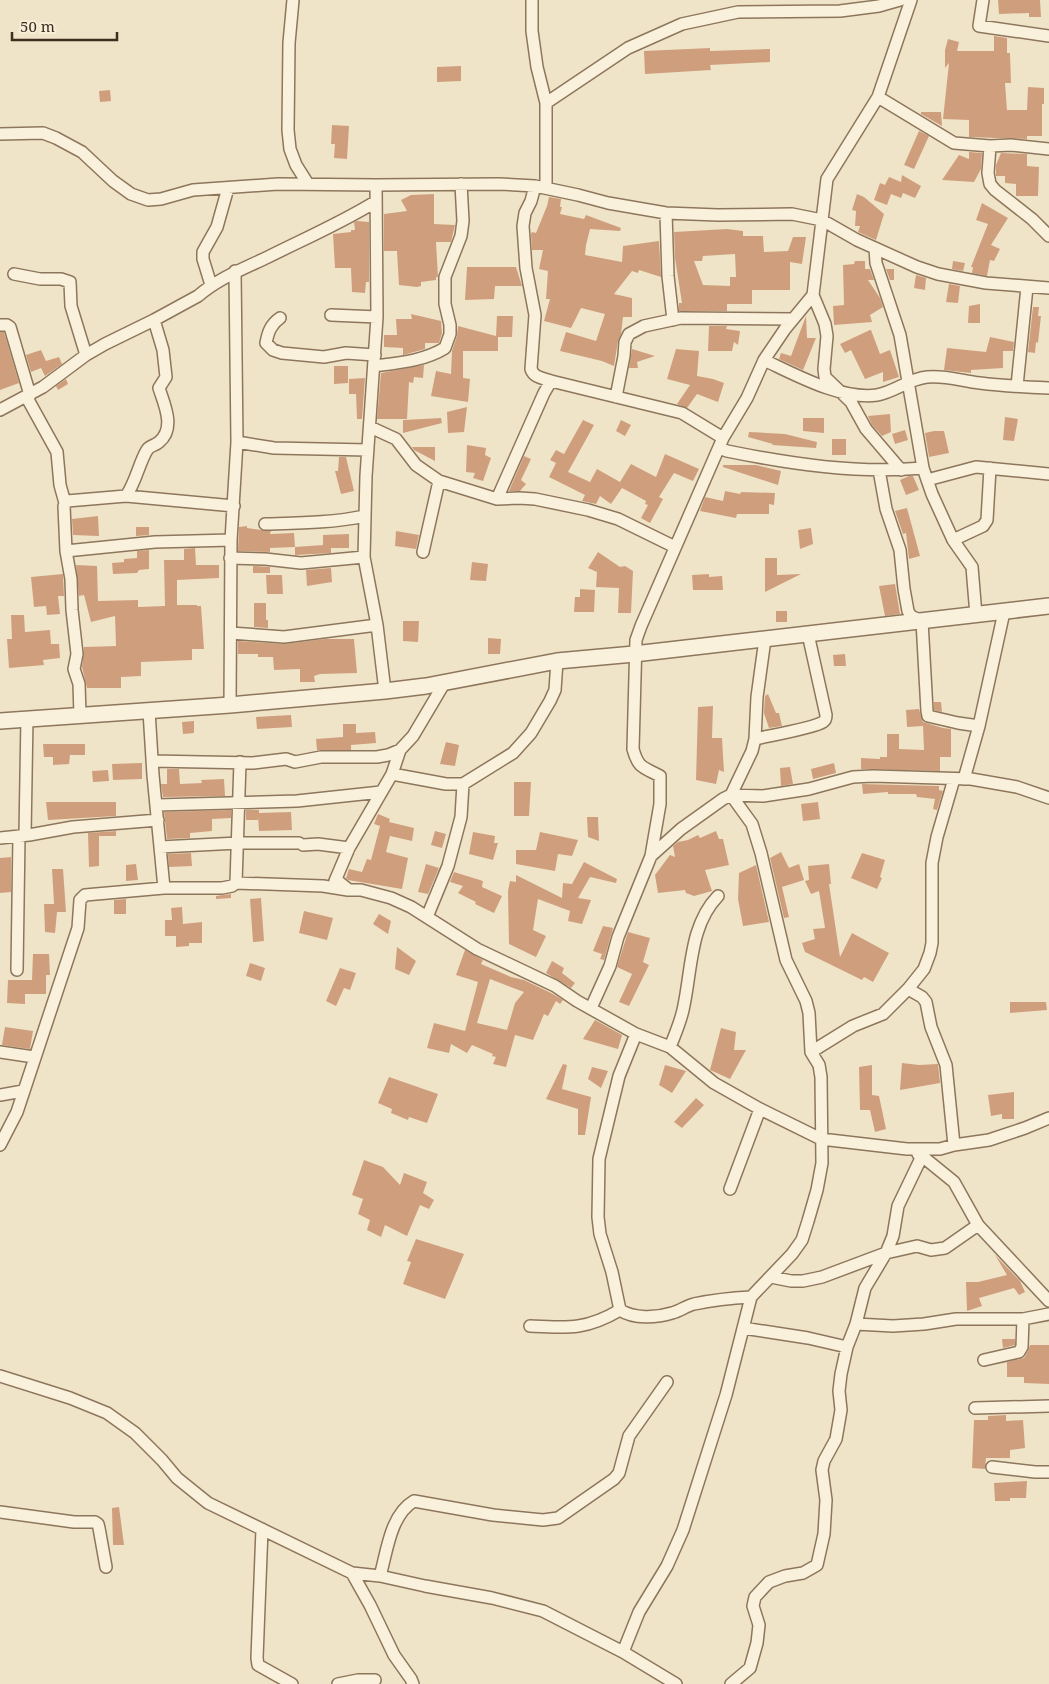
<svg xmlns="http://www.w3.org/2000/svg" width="1049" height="1684" viewBox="0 0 1049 1684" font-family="'Noto Serif',serif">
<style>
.building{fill:#cf9f7d;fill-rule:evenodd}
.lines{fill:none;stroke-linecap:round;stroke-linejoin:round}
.minor-casing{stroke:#8d765c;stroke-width:14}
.tertiary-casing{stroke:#8d765c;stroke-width:18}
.minor{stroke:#faf1dc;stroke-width:11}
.tertiary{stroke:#faf1dc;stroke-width:15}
</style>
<rect width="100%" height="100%" fill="#f0e4c8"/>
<path class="building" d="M998 0H1040L1041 17H1029V13L999 14Z
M994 36 1007 38V53H1010L1011 83H1005L1007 110H1027L1028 87 1044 88V104H1042V136H1027V139L969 137V120L943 119 949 63 945 68V50L948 39 959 42 957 51H994Z
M710 48V51L770 49V62L710 65 711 70 645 74 644 51Z
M461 66V81L437 82V67Z
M110 90 111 101 100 102 99 91Z
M921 112H941L942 126 921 114Z
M332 125 349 126 347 159 334 158 335 144H331Z
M919 131 929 136 914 169 904 165Z
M969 152 982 153 981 169 974 182 942 180 959 155 969 159Z
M1001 153 1027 154V166L1039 167 1038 196H1016V184L1005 183V176H996V165Z
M902 175 921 186 915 198 903 193 901 198 891 194 887 205 874 200 880 183 885 185 889 177 901 182Z
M434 194V224L455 225 451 242H436L438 277H436V280L421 282V286L417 287 399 285 397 251H384V214L407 211 401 200 411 195Z
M857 194 864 197 884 214 876 240 858 232 860 226H855L856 211 852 210Z
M549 197 561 199 560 207H562L560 214 584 219 586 215 621 228 620 231 590 229 586 245 585 255 622 262 623 246 659 241 661 277 639 270 638 273 632 271 614 294 632 298V317H623L621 334 618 341 614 366 602 361 560 351 566 332 596 341 605 314 581 308 571 328 544 321 550 299H546L548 271 539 269 543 250H532L531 234 532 232 536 233 547 206Z
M982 203 1008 218 991 245 1000 249 994 261 990 260 987 276 972 273 973 267H971L988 224 976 220Z
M357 221 369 222V282H366L365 293 352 292 351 268H335L333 234 351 232V230H355L354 222Z
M727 229 743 231V236H763L764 252 788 251 793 237H806L802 264 790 262V290H752V304H727V311H679V303H682L675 258 674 232ZM735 254 736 277H730V286L703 285 694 261H702L703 256Z
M855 261H865V269H870L874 280H868L880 298 883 307 870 315 872 322 834 325 833 306 844 305 843 265 854 264Z
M953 261 965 263 963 271 952 269Z
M467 267H516L522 286H495L494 299 465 300Z
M886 269H894V280H890Z
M916 275 926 278 925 290 914 288Z
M949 284 960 286 958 303 946 302Z
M980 304V323H968L969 306Z
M1033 307H1039L1038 316H1041L1038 343 1036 342 1035 353 1028 352Z
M411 314 441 321 442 333 439 343H425V349L403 355V348L384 347V335H397L396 319H412Z
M497 316H513L512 337H498V351H463V378L470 379 468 402 431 396 436 371 451 374 452 351 457 336 458 326 496 336Z
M806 316 807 338H816L803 370 779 359 781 353 791 356Z
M709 326H727L726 329 740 331 738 345 734 342 732 351H708Z
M870 330H871L880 354 890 350 899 377 883 382V372L865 379 851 350 845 353 840 344Z
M0 332H4L19 383 0 390Z
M990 337 1014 342 1013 351H1003V368L971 370V373L944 370 947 348 986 352Z
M632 349 655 356 637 362 638 368H629Z
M676 349 699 351 697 376 713 379 724 383 718 402 697 394 687 408 677 404 690 385 667 379Z
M41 350 46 361 59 357 62 364 45 376 41 368 31 372 26 355Z
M424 365 423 378 414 377 413 383 409 382 407 419H377L381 373Z
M334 366H348V383L334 384Z
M365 378 362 419H357L356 394H349V379Z
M66 379 68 384 58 390 56 386Z
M467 407 464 432 448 433 447 412Z
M890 414 891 432 882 436 872 425 868 416Z
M1005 417 1018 419 1014 441 1003 440Z
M441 418 442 423 403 433V420Z
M803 418H824V433L803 431Z
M583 420 594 425 568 472 590 482 597 469 620 482 631 464 656 477 665 454 699 469 693 481 674 473 659 497 663 499 650 523 641 518 648 505 645 504 646 501 622 488 611 504 600 496 596 504 582 501 585 495 549 477 556 463 550 460 556 450 564 454Z
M621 420 631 425 625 436 616 431Z
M905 430 908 440 895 444 892 434Z
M934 431H944L949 453 929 457 925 433Z
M749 432 785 434 817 442 816 448 772 445 773 444 748 437Z
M832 439H846V455H832Z
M467 445 486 448 485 455 491 458 483 481 473 478 475 473 466 472Z
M412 447H435V461L414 450Z
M524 456 531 459 521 480 526 484 520 491H509Z
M339 457H346L354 491 341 494 335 471H338Z
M723 465H756L781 471 778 485 723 467Z
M909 476H913L919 490 906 495 900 480Z
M725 491 740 494 741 492 775 493 774 505 769 504V514H737L736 518 700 511 705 497 723 501Z
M907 508 920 556 909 559 906 533 903 534 895 511Z
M98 516 99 536 73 535 72 519Z
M247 526V528L271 531 270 534 294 533 295 547 270 548V552L238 551 239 527Z
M136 527H149V535L136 536Z
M811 528 813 544 800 549 798 530Z
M396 531 419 535 416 549 395 546Z
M349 534V548H331V553L295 555V547L323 545V535Z
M195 548 196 565H219V578L177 580V605H197V606H201L204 649H192V660L141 662V676L121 677V688H87L82 667 84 647 116 646 115 616 91 622 84 595 79 596 76 565 97 566 98 601 138 600V607L165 606 164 560H184V549Z
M149 550V569L139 570 137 573 113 574 112 563 124 562V559L137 558V551Z
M598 552 620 567 625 566 633 571 631 613H618L619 588 596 587 597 572 588 568Z
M765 558H777V575L801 574 765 592Z
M472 562 488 564 486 581 470 580Z
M253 566 270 567V573H253Z
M331 568 332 582 307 586 306 570Z
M63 574 64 596H58L60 614 47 615 46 606 34 607 31 577Z
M709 574V577L722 576 723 590H693L692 575Z
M266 575H282L283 594H267Z
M895 584 900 614 885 616 879 586Z
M580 589 595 590 594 612H574L575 597H580Z
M254 603H266V620H268V628L254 627Z
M776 611H787V622H776Z
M11 615H24L25 632 50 630 51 644H59L60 658 43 660 44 665 9 668 7 639H12Z
M403 621H419L418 642 403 641Z
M488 638 501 639 500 654H488Z
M325 639H354L357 673 320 674 314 676 315 682H300V669L274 670 273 657H258V654H238V641L284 644Z
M845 654 846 666H834L833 655Z
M768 694 776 713H779L782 726 769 728 764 713 765 696Z
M934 702H941L942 712 934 710Z
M713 706 712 738H722L724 772 719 770 716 784 696 780 698 707Z
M919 709 923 722 943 728 951 729V757H940V771L861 769V758L880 759V757H887V734H899V749L924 750 923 726 907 727 906 710Z
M291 715 292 727 257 729 256 717Z
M194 721V733L183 734 182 722Z
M343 724H356V733L375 732 376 743 351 745V750H317L316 739 343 737Z
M446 742 459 745 455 766 440 764Z
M43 744H85V755H70L69 764 53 765V757H44Z
M142 763V779L113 780 112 764Z
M834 763 836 773 813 779 811 769Z
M790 767 793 784 781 786 780 768Z
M167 769H179L180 784 202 783 201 780 224 779 225 796 163 797 161 784H167Z
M108 770 109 781 93 782 92 771Z
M514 782H531L529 816H514Z
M862 784 939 786V790L943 791 937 810 933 809 935 799 917 797 916 794H888V792L863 794Z
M46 802H116V816L48 820Z
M818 802 820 819 803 821 801 804Z
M231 810V818L212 819V831L190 833V838L167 839 164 812Z
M246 810H259V813L291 812 292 830 259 831 258 816V820H246Z
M378 814 390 819 389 822 414 828 412 841 390 836 386 852 408 858 402 889 348 880 346 878 349 869 362 872 367 859 371 860 380 826 374 824Z
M587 817H598L599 841 588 837Z
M116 831V836H99V866L89 867 88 833Z
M435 831 446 834 442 848 431 845Z
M716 831 719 839H723L729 865 705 870 712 891 694 896 686 893 685 890 658 893 655 875 670 855 675 857 673 846 678 842 688 840 698 835 700 838Z
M473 832 495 836 494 843H498L493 860 469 854Z
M540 832 578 840 572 856 558 854 555 871 516 864V850H536Z
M781 852 789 868 799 864 804 880 782 887 789 917 784 918 770 858Z
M191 853 192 866 169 867 168 854Z
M862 853 885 860 880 877 882 878 877 889 851 878Z
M11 857V892L0 893V858Z
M584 862 617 879 616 883 590 877 578 898 591 900 582 924 568 921 570 911 538 899 533 930 546 936 536 957 509 944 508 891 510 881 516 882V875L562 898 563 883 572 884Z
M136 864 138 880 126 881V865Z
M426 864 439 868 428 894 418 892Z
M829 864 831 884H829L840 957 852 933 889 953 873 982 864 977 862 980 805 952 802 943 815 939 813 929 825 928 819 891 811 894 805 881 809 880 808 866Z
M756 865 769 922 743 926 738 899 739 873Z
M52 869H63L66 912H57L55 933 45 932 44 904H54Z
M454 872 483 881 482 887 502 896 494 913 475 904 476 902 458 893 463 886 450 882Z
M231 894V898L216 899V896Z
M261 898 264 941 253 942 250 899Z
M126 899V914H114V900Z
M182 907 183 924 202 922V943H189V946L176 947V936H165V920H172L171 908Z
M304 911 333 918 327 940 299 933Z
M379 914 391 921 388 934 373 924Z
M603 926 613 928 604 960 600 959 602 954 593 951Z
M628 932 650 938 643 962 649 965 629 1006 619 1002 632 974 617 967Z
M397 947 416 961 409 975 395 969Z
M465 950 483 960 481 964 511 977 524 980 551 993 563 1000 560 1004 556 1001 548 1016 544 1014 533 1040 515 1035 506 1067 493 1064 496 1057 492 1056 493 1054 472 1045 467 1053 451 1044 449 1053 427 1048 434 1023 465 1031 478 982 456 975ZM490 979 524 992 515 1003 507 1030 477 1023Z
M33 954H49L50 975H46V994H25V1004L7 1003 8 980H32Z
M552 961 564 968 562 973 575 983 571 988 546 973Z
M250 963 265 968 261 981 246 976Z
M340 968 356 973 350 990 344 988 336 1006 326 1001Z
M1010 1002H1046L1047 1010 1010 1013Z
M595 1020 622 1035 618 1049 583 1039Z
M5 1027 33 1031 30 1049 2 1045Z
M721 1028 736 1032 734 1050H746L730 1079 710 1070Z
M902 1063 919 1065 938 1064 940 1083 900 1090Z
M563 1064 567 1065 562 1089 591 1097 585 1135H578V1109L546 1099Z
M665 1065 686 1071 672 1093 659 1085Z
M872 1065V1095L879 1096 886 1129 875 1132 870 1110H860L859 1067Z
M592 1067 608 1071 601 1088 588 1079Z
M389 1077 438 1094 427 1123 409 1117 408 1120 391 1113 392 1109 378 1103Z
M1014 1092V1119H1002V1114L991 1116 988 1095Z
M696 1098 704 1105 682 1128 674 1122Z
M364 1160 383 1167 400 1185 404 1173 427 1182 423 1193 434 1200 429 1209 420 1205 407 1236 385 1225 381 1237 367 1230 370 1220 358 1214 363 1199 352 1195Z
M416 1239 464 1254 445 1299 403 1284 411 1262 407 1261Z
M995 1255 1020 1281 1025 1292 1019 1295 1014 1288 979 1298 982 1306 967 1311 966 1282H978L1007 1275Z
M1002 1339H1015V1345L1003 1348Z
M1030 1345H1049V1384L1024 1383V1377H1007V1362L1024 1358 1028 1351Z
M1006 1415V1421L1023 1420 1025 1448 1010 1450V1458H986L985 1469 972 1468 974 1420H988V1416Z
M1027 1481 1026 1498H1010V1501H995L994 1483Z
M119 1507 124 1545H113L112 1508Z"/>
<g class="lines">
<g class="minor-casing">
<path id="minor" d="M293 0 289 43 288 130 290 149 296 165 308 184
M532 0V31L537 67 546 103V188
M983 0 979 26 1049 36
M878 97 954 143 990 146 1011 145 1049 149
M546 103 628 48 682 24 738 12 840 11 879 6 900 0
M0 134 43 133 56 138 82 152 113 181 131 194 148 200 161 199 193 190 278 184 376 185 499 184 535 186 578 195 608 203 666 213 718 215 792 214 822 220 857 240 917 267 938 274 986 283 1049 288
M990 146 988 173 990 184 995 190 1032 219 1049 236
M376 185 377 317 366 476 364 557 377 625 385 691
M535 186 531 201 525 213 523 226 526 268 535 315 531 369C534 378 543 378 551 381L682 413 723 438
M666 213 668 276 673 320
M875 248 876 263 900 335 923 468 932 494 953 540 972 567 976 615
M14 274 40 279H61L70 282 71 306 86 355
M211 285 203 259V252L217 227 228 188
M813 295 825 324 827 336 824 369 825 377 851 402 866 429 901 470
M331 315 377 317
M280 318C271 324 268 332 266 343L273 350 282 353 324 357 346 353 375 355
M0 325H7L10 327 30 395
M764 360C796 375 841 400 877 395 895 392 908 379 927 377 945 375 962 381 980 383 1003 386 1026 387 1049 388
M374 366C398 363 424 361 445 348L450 334V325L445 304V277L461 236 463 221 461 184
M1017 386 1027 287
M26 396 57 452 60 485 65 503
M616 397 624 356 625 342 629 334 644 326 681 318 792 319
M0 410 43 387 86 355 105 344 154 320 198 296C219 278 243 269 268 257 304 239 341 223 375 202
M370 427 396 439 416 465 439 481 497 499 519 498 535 499 588 510 618 519 675 547
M237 442 274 448 368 450
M719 448 727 451C791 464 857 474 923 468
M879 470 886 509 900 550 904 589 908 611 911 616 922 621 927 711 928 716 958 723 979 726
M927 480 976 467 1049 474
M126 496 234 506
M497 499 544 393 551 381
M265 524C299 523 332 523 365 516
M953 540 983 526 987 520 990 468
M66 551 155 542 231 540
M423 552 439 481
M230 558 265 559 301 563 364 557
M231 633 284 637 377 625
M230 705 231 540 237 442 235 271
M149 711 153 775 164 888
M80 715 79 684 74 669 77 654 72 610 71 579 66 551 64 506 67 501 126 496C136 482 139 463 147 450 150 445 155 446 159 442 176 428 164 404 159 388L166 377 163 350 154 320
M755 739C768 736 814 728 823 722 826 720 826 718 826 715L808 634
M152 761 253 763 286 759 295 762 321 757H377L388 755 400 750
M392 774 446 784H463L513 753 531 733 550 701 555 690 557 661
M964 779 979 726 1004 612
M731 795 752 751 755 739 757 697 765 639
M157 805 297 801 381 792
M25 835 27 718
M0 838 29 835 73 827 158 820
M303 845 318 844 349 848
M160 847 238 843H299
M651 856 660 804V776C643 767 638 768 633 749L636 640 641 626 723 438 747 398 764 360 785 329 813 295 827 179 878 97 911 0
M335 881 349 848 392 774 400 750 413 736 445 682
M339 882 349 890H361L391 898 411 907 477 949 555 986 577 1001 636 1034 670 1047 714 1083 760 1109 821 1139 907 1149H940L954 1145 989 1140 1025 1128 1049 1118
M236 883 240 762
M427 917 448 866 461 817 463 784
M17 970 19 836
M908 989 922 997 926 1002 931 1027 946 1065 954 1145
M591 1008 610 966 618 937 651 856 681 829 723 799 731 795 763 796 809 789 853 777 873 776 971 779 1017 787 1049 798
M636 1034 619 1076 599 1159 598 1217 600 1234 612 1272 620 1310C634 1319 656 1318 672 1313 680 1311 686 1306 694 1304 713 1300 732 1298 751 1297
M670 1047C675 1035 680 1023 683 1010 692 971 689 926 718 896
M0 1052 34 1057
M811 1052 853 1026 883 1014 908 989 924 969 930 953 932 943V863L937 837 954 779
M0 1095 23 1091
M0 1145 17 1112 78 928 80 900 85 895 164 888H222L232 886 236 883 323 886 348 890
M918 1154 922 1156 954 1182 978 1225 1049 1301
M730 1189 760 1109
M771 1277 791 1281H803L822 1277 886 1253 917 1246 931 1250 945 1248 978 1225
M856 1324 893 1326 924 1324 956 1319H1023L1049 1314
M530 1326C568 1328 586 1330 620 1310
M743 1328 808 1338 847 1347
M984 1360 1019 1352 1022 1347 1023 1319
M0 1376 70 1398 107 1413 135 1433 162 1460 177 1478 208 1503 352 1573 380 1576 425 1586 492 1598 543 1611 623 1652 676 1684
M975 1408 1049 1406
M992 1467 1035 1472H1049
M0 1512 74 1522H95L98 1524 99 1528 106 1567
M262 1529 257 1658 258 1665 292 1684
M352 1573 370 1605 394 1655 411 1679 413 1684
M380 1576C387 1552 390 1515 414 1501L493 1515 543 1520 558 1518 614 1479 619 1473 629 1436 667 1382
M623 1652 639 1612 667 1566 683 1530 726 1395 751 1297 792 1254 802 1240 808 1221 817 1190 822 1163 821 1077 819 1065 811 1052 809 1013 806 1001 786 960 761 853 752 824 731 795
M338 1684 358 1680H375
M731 1684 750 1668 757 1643 759 1625 753 1606 755 1597 769 1582 785 1576 803 1573 817 1565 824 1534 826 1500 822 1470 824 1461 836 1439 841 1410 839 1391 841 1374 847 1347 856 1324 865 1288 886 1253 893 1236 898 1206 922 1156"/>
</g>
<g class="tertiary-casing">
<path id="tertiary" d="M0 721 230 705 385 691 426 686 557 661 634 654 1049 606"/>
</g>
<use href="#minor" class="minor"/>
<use href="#tertiary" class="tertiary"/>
</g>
<path d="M12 32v8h105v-8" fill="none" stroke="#3d2e20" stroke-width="2.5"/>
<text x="20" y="32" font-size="15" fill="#3d2e20" stroke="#f7eed8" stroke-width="4" paint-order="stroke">50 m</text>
</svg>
